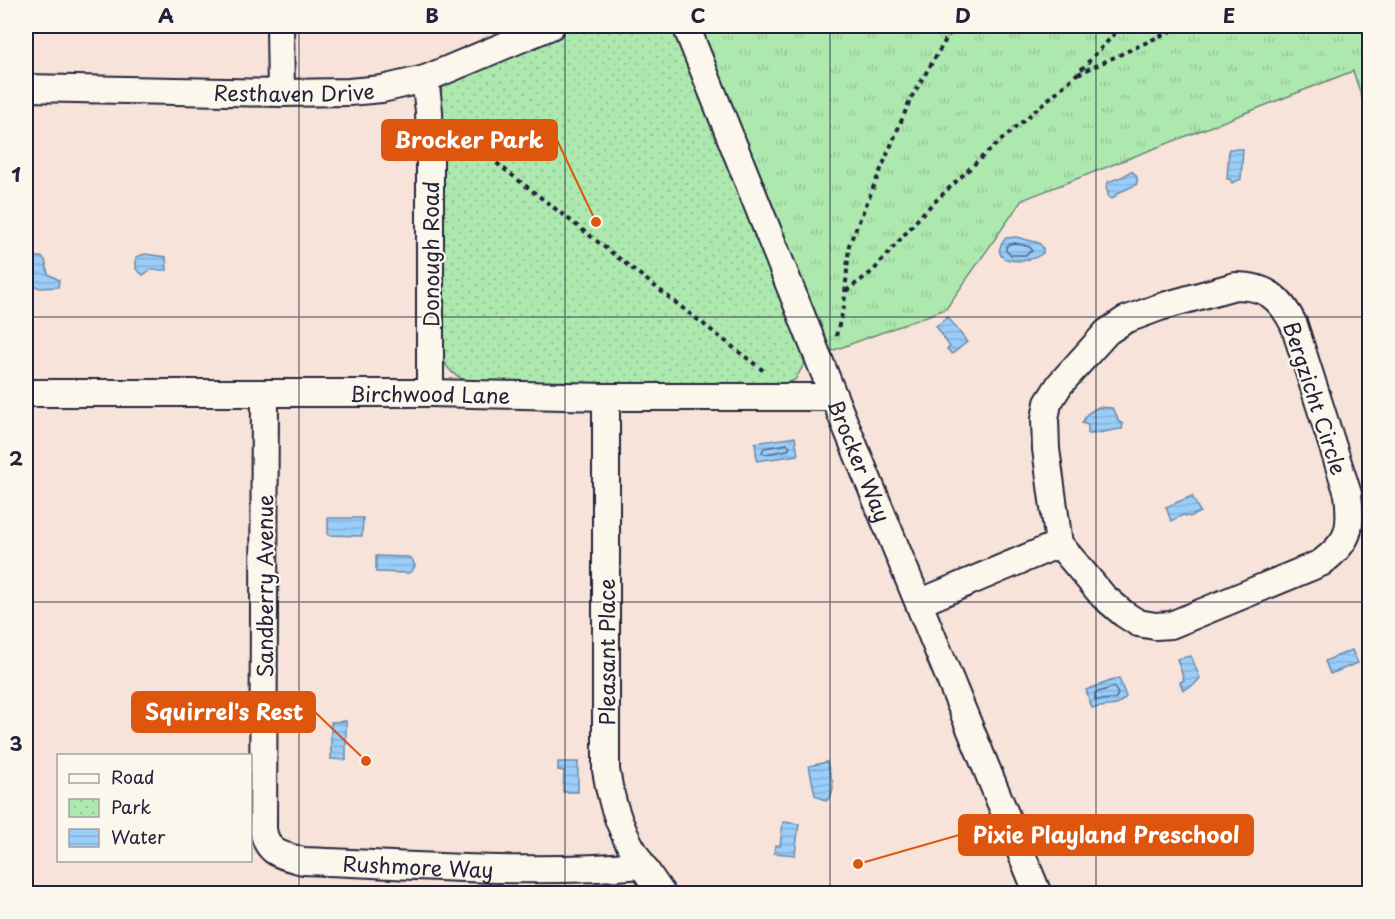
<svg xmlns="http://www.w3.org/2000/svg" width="1395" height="919" viewBox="0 0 1395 919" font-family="'Playpen Sans',sans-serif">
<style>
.grass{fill:url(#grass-tufts);stroke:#688675;stroke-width:1.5}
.park{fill:url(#park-dots);stroke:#688675;stroke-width:1.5}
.water{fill:url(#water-rules);stroke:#6a89ac;stroke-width:1.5}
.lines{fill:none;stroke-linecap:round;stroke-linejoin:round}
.shore{stroke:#526687;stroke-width:1.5}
.minor-casing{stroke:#22223b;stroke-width:30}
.path{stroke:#22223b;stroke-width:4;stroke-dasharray:4.5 4.5;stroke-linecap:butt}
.minor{stroke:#fbf7ec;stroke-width:26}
.grid{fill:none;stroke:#22223b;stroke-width:1.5;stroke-opacity:0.55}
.labels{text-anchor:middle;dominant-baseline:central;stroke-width:4.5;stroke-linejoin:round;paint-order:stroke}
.street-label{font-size:21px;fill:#22223b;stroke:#fbf7ec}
.leader{fill:none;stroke:#de560e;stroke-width:2}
.callout-dot{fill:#de560e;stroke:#fbf7ec;stroke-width:2}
.callout{fill:#de560e;stroke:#de560e;stroke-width:2}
.callout-label{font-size:22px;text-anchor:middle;font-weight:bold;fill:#fff}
.neatline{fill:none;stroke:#22223b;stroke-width:2}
.grid-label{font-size:20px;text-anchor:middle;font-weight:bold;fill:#22223b}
</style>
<defs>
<pattern id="grass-tufts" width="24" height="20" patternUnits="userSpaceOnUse" patternTransform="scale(1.5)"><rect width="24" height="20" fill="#ade9af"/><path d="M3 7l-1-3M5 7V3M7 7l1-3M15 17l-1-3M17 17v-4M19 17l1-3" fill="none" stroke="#95c897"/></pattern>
<pattern id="park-dots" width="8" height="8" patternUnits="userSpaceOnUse" patternTransform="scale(1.5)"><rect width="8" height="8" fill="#ade9af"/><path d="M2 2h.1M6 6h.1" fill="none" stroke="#95c897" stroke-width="1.8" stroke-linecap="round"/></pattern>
<pattern id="water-rules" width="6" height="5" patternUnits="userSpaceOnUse" patternTransform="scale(1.5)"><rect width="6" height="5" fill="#9acdf8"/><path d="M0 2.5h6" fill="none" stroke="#84b0d6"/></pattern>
</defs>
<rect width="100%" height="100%" fill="#f7e3d9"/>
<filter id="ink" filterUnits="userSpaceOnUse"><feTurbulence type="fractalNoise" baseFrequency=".0167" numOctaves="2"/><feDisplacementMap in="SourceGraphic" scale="12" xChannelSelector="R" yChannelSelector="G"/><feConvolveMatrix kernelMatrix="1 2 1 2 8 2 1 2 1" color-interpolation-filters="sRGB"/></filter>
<g filter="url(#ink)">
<path class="grass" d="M686 26H1369V119L1353 71 1022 200 946 309 818 356Z"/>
<path class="park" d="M573 26H672L807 359 795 380 782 385 471 382C454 377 446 369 440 353L441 92 448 77Z"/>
<path class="water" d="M1229 149H1243L1241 179 1232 183 1230 179H1227Z
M1131 171C1136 174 1139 179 1136 185L1120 192 1112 199 1109 198 1106 187 1108 182 1124 176Z
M1016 237 1039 243 1043 248V253C1027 266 983 264 1006 238Z
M145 254 166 257 167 270H150L143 275 136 269V257Z
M35 257H41L45 260 48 274 59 280 58 287 40 288 35 286C34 283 34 280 34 277 32 268 26 265 35 257Z
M948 317 967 342 952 354 947 349 950 347 936 326Z
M1098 407 1112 408 1117 416 1118 421 1123 424 1122 429C1110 429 1100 435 1088 434V425L1082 423 1087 414Z
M795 437 798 455 757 461 755 443Z
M1192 496 1200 512 1190 517 1183 515 1171 521 1166 507Z
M328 518H363L362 536 328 535Z
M376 556 408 557 412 559 415 566 412 571 408 573 376 572Z
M1352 650 1358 663 1330 674 1325 661Z
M1191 656 1200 678 1194 685 1183 690 1180 682 1184 680 1177 659Z
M1119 678 1126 697 1117 705 1092 708 1086 690Z
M346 721V760L331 759V722Z
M558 762H578V792H563L564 771 558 770Z
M827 762C830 775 839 792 826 801L815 795 809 766Z
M783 822 799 824 795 855 774 853 775 845 780 846Z"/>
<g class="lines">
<path class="shore" d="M1015 243 1030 247 1032 251 1025 255H1011L1006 251V247L1009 244Z
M787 444 790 447 788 450 765 454 762 452 764 448Z
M1114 687 1118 694 1115 699 1095 700V693Z"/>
<g class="minor-casing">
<g id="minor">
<path d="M280 26 281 93"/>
<path id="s1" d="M686 26 834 397 1038 894"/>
<path d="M425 79 429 111 430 148V393"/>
<path id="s2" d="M26 88 281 93 349 92 382 89 425 79 551 26"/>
<path d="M1235 286C1266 286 1280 297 1294 325L1348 494C1352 529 1350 541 1321 563L1171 625 1155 626 1138 623 1124 614 1103 596 1059 544 1046 449 1045 419 1048 403 1060 384 1107 332 1125 320 1160 307Z"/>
<path id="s3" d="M26 393H430L606 397H834"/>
<path id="s4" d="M265 394 263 829C267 854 281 855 303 861 416 865 529 875 642 865"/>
<path d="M606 397V770C614 823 631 851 662 894"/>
<path d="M919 603 1059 544"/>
</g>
</g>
<path class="path" d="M1078 74 1182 26
M454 130 765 372
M846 291 873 271 924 212 984 155 1075 76 1122 26
M836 336 844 307 849 245 911 98 954 26"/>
<use href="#minor" class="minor"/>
</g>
</g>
<path class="grid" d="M299 26V894M565 26V894M830 26V894M1096 26V894M26 317H1370M26 602H1370"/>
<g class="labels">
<g class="street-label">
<text stroke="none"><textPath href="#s2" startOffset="268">Resthaven Drive</textPath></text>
<text transform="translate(430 254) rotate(-90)">Donough Road</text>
<text stroke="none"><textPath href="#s3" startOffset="404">Birchwood Lane</textPath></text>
<text transform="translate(1316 398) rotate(72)">Bergzicht Circle</text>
<text stroke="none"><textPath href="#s1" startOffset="468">Brocker Way</textPath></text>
<text transform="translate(264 586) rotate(-90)">Sandberry Avenue</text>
<text transform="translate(606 652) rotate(-90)">Pleasant Place</text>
<text stroke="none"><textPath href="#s4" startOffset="606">Rushmore Way</textPath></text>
</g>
</g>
<path class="leader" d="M596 222L557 140M366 761L315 712M858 864L959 835"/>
<g class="callout-dot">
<circle cx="596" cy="222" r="6"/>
<circle cx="366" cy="761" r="6"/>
<circle cx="858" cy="864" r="6"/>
</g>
<g class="callout">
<rect x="382" y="120" width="175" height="40" rx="6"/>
<rect x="132" y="692" width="183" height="40" rx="6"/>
<rect x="959" y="815" width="294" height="40" rx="6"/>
</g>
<g class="callout-label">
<text x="469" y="148">Brocker Park</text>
<text x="224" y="720">Squirrel's Rest</text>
<text x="1106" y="843">Pixie Playland Preschool</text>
</g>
<rect width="1395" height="919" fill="none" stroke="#fbf7ec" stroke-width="66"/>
<rect x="57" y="754" width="195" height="108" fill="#fbf7ec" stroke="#a4a2a5" stroke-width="1.5"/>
<rect x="69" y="774" width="30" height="9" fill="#fbf7ec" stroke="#a4a2a5" stroke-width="1.5"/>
<text x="111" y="784" font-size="18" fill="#22223b">Road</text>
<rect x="69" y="799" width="30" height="18" fill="url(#park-dots)" stroke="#a4a2a5" stroke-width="1.5"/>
<text x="111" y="814" font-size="18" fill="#22223b">Park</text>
<rect x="69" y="829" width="30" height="18" fill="url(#water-rules)" stroke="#a4a2a5" stroke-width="1.5"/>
<text x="111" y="844" font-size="18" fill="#22223b">Water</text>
<rect x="33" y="33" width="1329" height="853" class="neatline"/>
<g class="grid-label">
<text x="166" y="23">A</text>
<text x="432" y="23">B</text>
<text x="698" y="23">C</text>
<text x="963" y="23">D</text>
<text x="1229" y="23">E</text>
<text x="16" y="182">1</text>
<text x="16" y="466">2</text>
<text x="16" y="751">3</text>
</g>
</svg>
